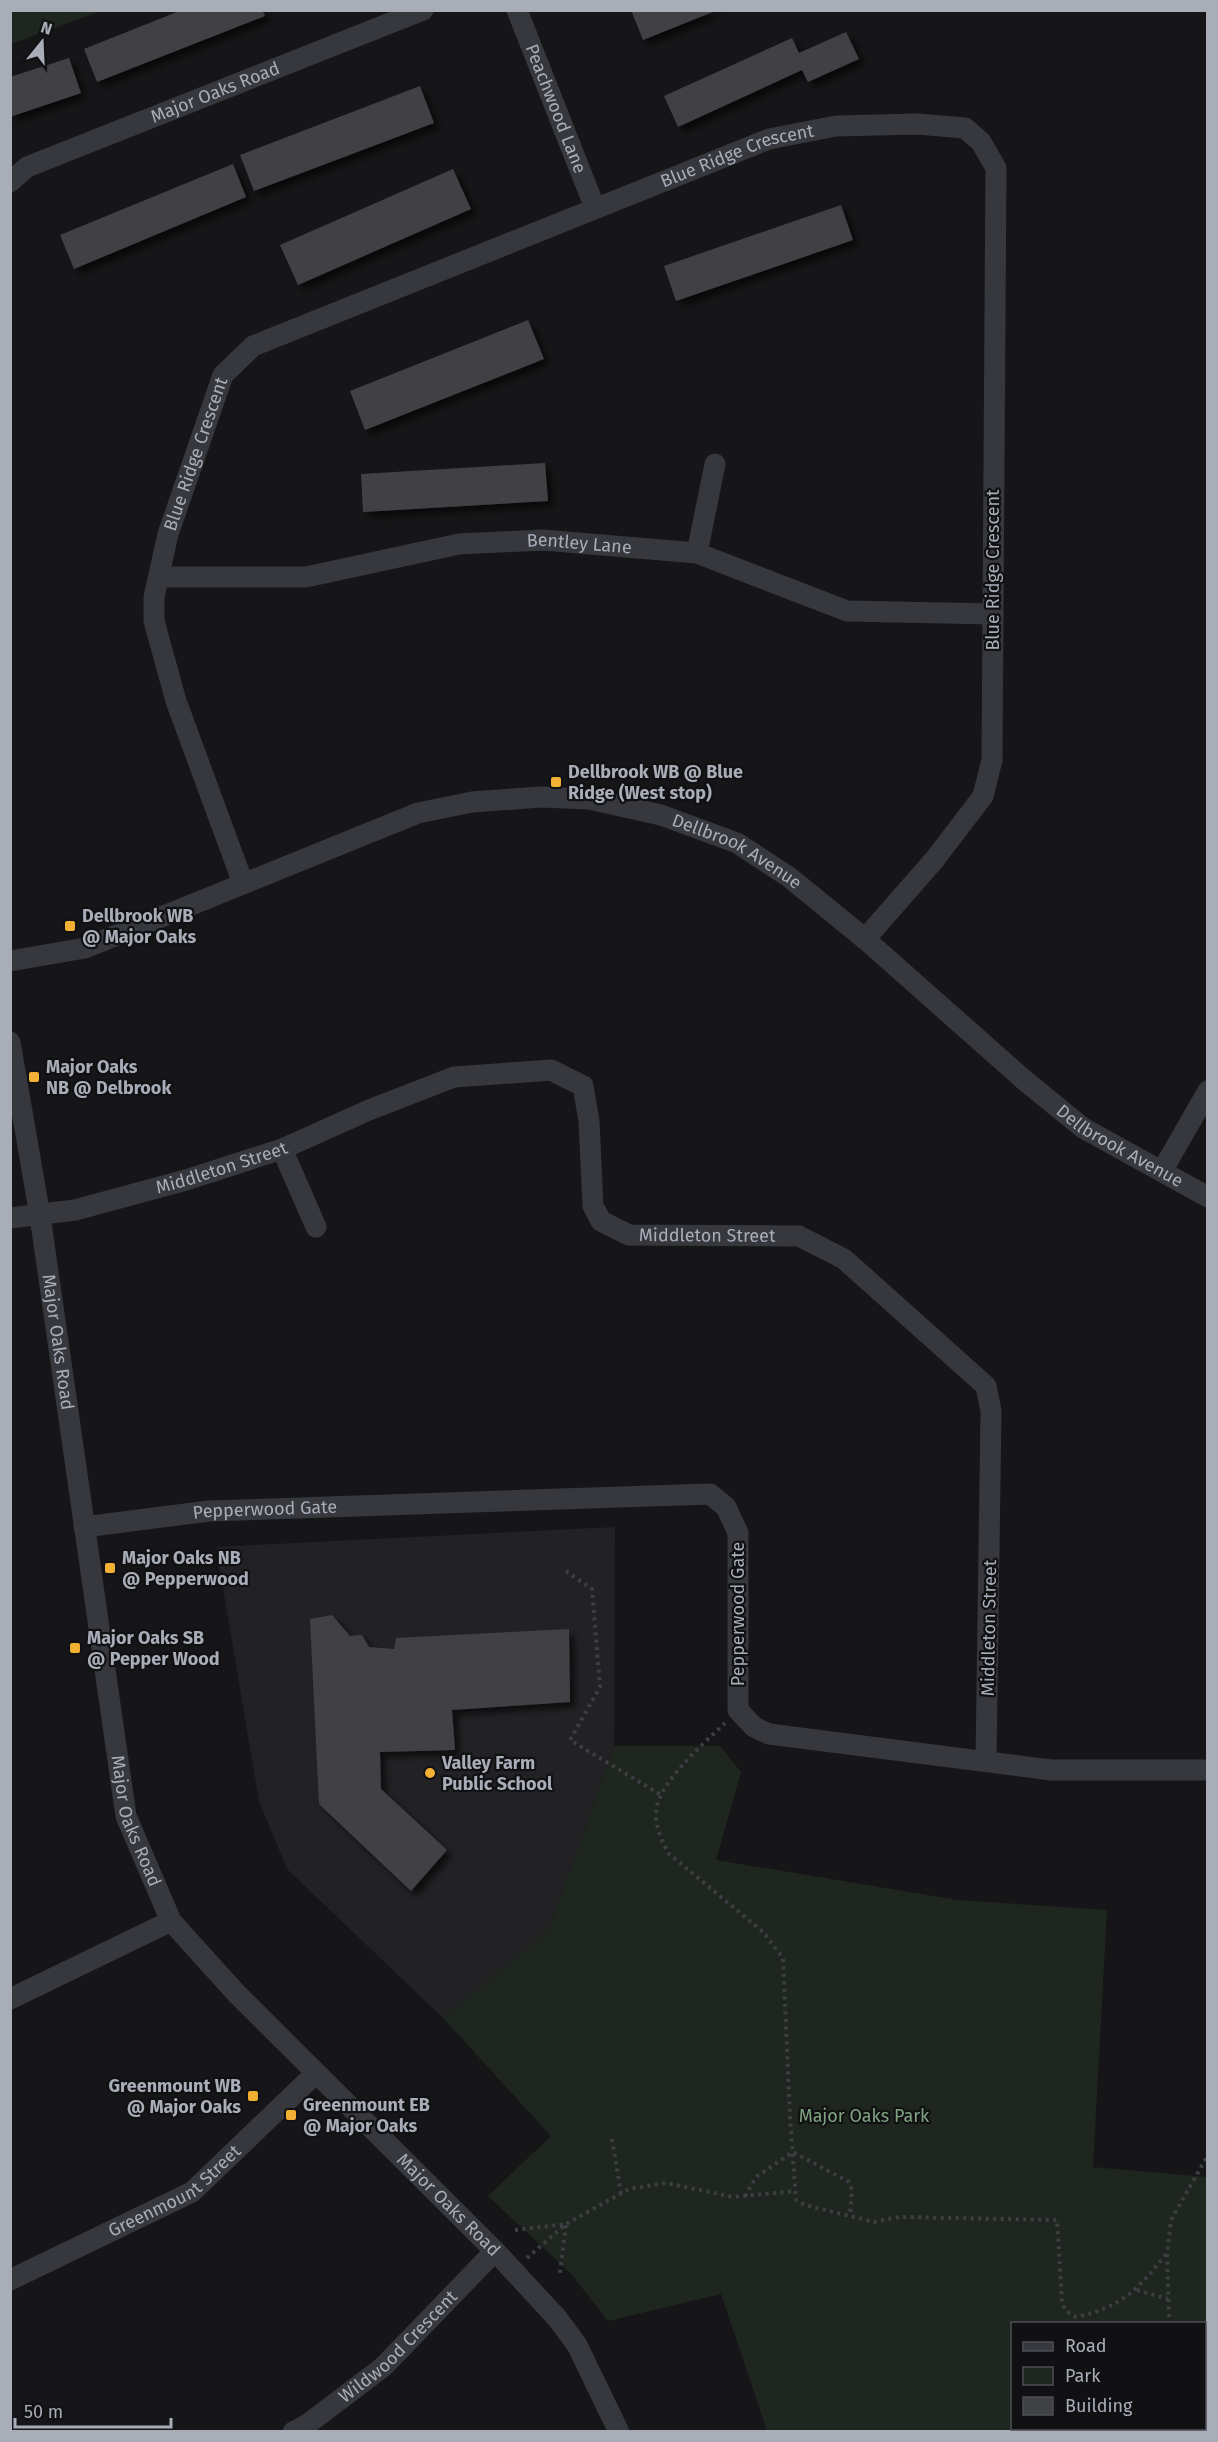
<svg xmlns="http://www.w3.org/2000/svg" width="1218" height="2442" viewBox="0 0 1218 2442" font-family="'Fira Sans',sans-serif">
<style>
.built{fill:#222225}
.green{fill:#1e261f}
.building{fill:#404145;filter:url(#shadow)}
.lines{fill:none;stroke-linecap:round;stroke-linejoin:round}
.path{stroke:#3d3f44;stroke-width:4;stroke-dasharray:3 4.5;stroke-linecap:butt}
.minor{stroke:#37383d;stroke-width:21}
.poi-dot{fill:#f2b134;stroke:#111113;stroke-width:2}
.labels{text-anchor:middle;dominant-baseline:central;stroke-width:4.5;stroke-linejoin:round;paint-order:stroke}
.street-label{font-size:18px;fill:#a8adb8;stroke:#111113}
.poi-label{font-size:18px;font-weight:bold;fill:#a8adb8;stroke:#111113;text-anchor:start}
.park-label{font-size:18px;fill:#7fa381;stroke:#111113}
</style>
<defs>
<filter id="shadow"><feDropShadow dx="5.5" dy="5.5" stdDeviation="3" flood-color="#0009"/></filter>
</defs>
<rect width="100%" height="100%" fill="#161618"/>
<path class="built" d="M615 1527 614 1746 549 1930 443 2018 287 1869 259 1801 216 1547Z"/>
<path class="green" d="M11 10H101V11L11 44Z
M614 1746H720L741 1772 716 1860 958 1900 1107 1910 1093 2167 1207 2177V2367L1205 2369 1204 2324H1012V2428L1181 2429 1180 2431H767L721 2294 608 2321 572 2275 488 2196 551 2136 443 2018 549 1930Z"/>
<path class="building" d="M182 10H262L265 16 97 82 84 49Z
M631 10H715V11L643 40Z
M846 32 859 59 808 82 802 70 678 127 664 96 792 38 799 53Z
M69 58 81 93 10 117V77Z
M420 86 434 123 254 191 240 155Z
M233 164 246 197 74 269 60 235Z
M453 169 471 209 298 285 280 245Z
M841 205 853 240 676 301 664 266Z
M528 320 544 359 365 430 350 391Z
M545 463 548 501 363 512 361 474Z
M332 1615 350 1636 362 1635 369 1647 394 1649 396 1638 569 1629 570 1702 452 1710 455 1750 380 1752 381 1789 447 1850 411 1891 319 1804 310 1619Z"/>
<g class="lines">
<path class="path" d="M566 1571 592 1589 600 1687 570 1740 661 1795
M725 1723C704 1743 658 1783 656 1812 655 1826 662 1841 668 1853L763 1932 783 1958 790 2118 796 2200 805 2205 874 2222 899 2217 1057 2220 1062 2303 1066 2311 1076 2317C1123 2307 1138 2289 1167 2253
M612 2139 621 2194
M745 2196 756 2177 793 2152 849 2182 852 2190 850 2214
M515 2230 566 2224 560 2273
M527 2258 566 2224 629 2189 666 2183 733 2197 796 2191
M1137 2290 1168 2299
M1172 2324 1169 2315 1167 2253 1171 2220 1208 2155
M1204 2367 1208 2369"/>
<g class="minor">
<path id="s1" d="M517 10 595 208"/>
<path id="s2" d="M10 182 27 167 423 10"/>
<path d="M697 553 715 464"/>
<path id="s3" d="M159 577H306L459 544 543 540 697 553 847 611 993 614"/>
<path id="s4" d="M243 883 176 701 154 621V597L168 534 223 375 253 346 769 139 836 126 917 124 965 128 981 142 996 168 992 760 983 796 935 859 865 939"/>
<path id="s5" d="M10 961 85 948 418 813 472 802 541 797 589 799 661 815 737 843 789 877 865 939 1023 1079 1083 1128 1208 1197"/>
<path id="s6" d="M10 1042 40 1216 126 1816 171 1921 236 1993 495 2251 557 2318 577 2345 619 2432"/>
<path d="M282 1149 316 1227"/>
<path d="M1162 1171 1208 1091"/>
<path id="s7" d="M10 1218 75 1210 186 1180 282 1149 369 1110 454 1077 551 1070 583 1086 589 1121 593 1206 601 1221 629 1235 799 1236 844 1259 986 1386 991 1411 986 1761"/>
<path id="s8" d="M84 1527 209 1511 710 1494 726 1507 738 1533V1710L754 1727 769 1734 1051 1770H1208"/>
<path d="M10 1999 171 1921"/>
<path id="s9" d="M10 2280 192 2192 316 2073"/>
<path id="s10" d="M293 2432 305 2426 383 2367 495 2251"/>
</g>
</g>
<g class="poi-dot">
<rect x="550" y="776" width="12" height="12" rx="3"/>
<rect x="64" y="920" width="12" height="12" rx="3"/>
<rect x="28" y="1071" width="12" height="12" rx="3"/>
<rect x="104" y="1562" width="12" height="12" rx="3"/>
<rect x="69" y="1642" width="12" height="12" rx="3"/>
<circle cx="430" cy="1773" r="6"/>
<rect x="247" y="2090" width="12" height="12" rx="3"/>
<rect x="285" y="2109" width="12" height="12" rx="3"/>
</g>
<g class="labels">
<g class="street-label">
<text stroke="none"><textPath href="#s2" startOffset="225">Major Oaks Road</textPath></text>
<text stroke="none"><textPath href="#s1" startOffset="106">Peachwood Lane</textPath></text>
<text stroke="none"><textPath href="#s4" startOffset="1096">Blue Ridge Crescent</textPath></text>
<text stroke="none"><textPath href="#s4" startOffset="450">Blue Ridge Crescent</textPath></text>
<text stroke="none"><textPath href="#s3" startOffset="424">Bentley Lane</textPath></text>
<text transform="translate(993 570) rotate(-90)">Blue Ridge Crescent</text>
<text stroke="none"><textPath href="#s5" startOffset="766">Dellbrook Avenue</textPath></text>
<text stroke="none"><textPath href="#s5" startOffset="1252">Dellbrook Avenue</textPath></text>
<text stroke="none"><textPath href="#s7" startOffset="218">Middleton Street</textPath></text>
<text stroke="none"><textPath href="#s7" startOffset="848">Middleton Street</textPath></text>
<text stroke="none"><textPath href="#s6" startOffset="304">Major Oaks Road</textPath></text>
<text stroke="none"><textPath href="#s8" startOffset="182">Pepperwood Gate</textPath></text>
<text transform="translate(738 1614) rotate(-90)">Pepperwood Gate</text>
<text transform="translate(989 1628) rotate(-89)">Middleton Street</text>
<text stroke="none"><textPath href="#s6" startOffset="790">Major Oaks Road</textPath></text>
<text stroke="none"><textPath href="#s9" startOffset="188">Greenmount Street</textPath></text>
<text stroke="none"><textPath href="#s6" startOffset="1294">Major Oaks Road</textPath></text>
<text stroke="none"><textPath href="#s10" startOffset="136">Wildwood Crescent</textPath></text>
</g>
<g class="poi-label">
<text x="568" y="772">Dellbrook WB @ Blue<tspan x="568" dy="21">Ridge (West stop)</tspan></text>
<text x="82" y="916">Dellbrook WB<tspan x="82" dy="21">@ Major Oaks</tspan></text>
<text x="46" y="1067">Major Oaks<tspan x="46" dy="21">NB @ Delbrook</tspan></text>
<text x="122" y="1558">Major Oaks NB<tspan x="122" dy="21">@ Pepperwood</tspan></text>
<text x="87" y="1638">Major Oaks SB<tspan x="87" dy="21">@ Pepper Wood</tspan></text>
<text x="442" y="1763">Valley Farm<tspan x="442" dy="21">Public School</tspan></text>
<text x="241" y="2086" text-anchor="end">Greenmount WB<tspan x="241" dy="21">@ Major Oaks</tspan></text>
<text x="303" y="2105">Greenmount EB<tspan x="303" dy="21">@ Major Oaks</tspan></text>
</g>
<g class="park-label">
<text x="864" y="2116">Major Oaks Park</text>
</g>
</g>
<rect width="1218" height="2442" fill="none" stroke="#a8adb8" stroke-width="24"/>
<rect x="1011" y="2322" width="195" height="108" fill="#111113" stroke="#4d4f55" stroke-width="1.5"/>
<rect x="1023" y="2342" width="30" height="9" fill="#37383d" stroke="#4d4f55" stroke-width="1.5"/>
<text x="1065" y="2352" font-size="18" fill="#a8adb8">Road</text>
<rect x="1023" y="2367" width="30" height="18" fill="#1e261f" stroke="#4d4f55" stroke-width="1.5"/>
<text x="1065" y="2382" font-size="18" fill="#a8adb8">Park</text>
<rect x="1023" y="2397" width="30" height="18" fill="#404145" stroke="#4d4f55" stroke-width="1.5"/>
<text x="1065" y="2412" font-size="18" fill="#a8adb8">Building</text>
<g transform="translate(42 42) rotate(18)" stroke="#111113" stroke-width="4.5" paint-order="stroke">
<path d="M0-4.5L10 22L0 15L-10 22Z" fill="#a8adb8"/>
<text y="-9" font-size="16" font-weight="bold" text-anchor="middle" fill="#a8adb8">N</text>
</g>
<path d="M15 2418v9h156v-9" fill="none" stroke="#a8adb8" stroke-width="3"/>
<text x="24" y="2418" font-size="18" fill="#a8adb8" stroke="#111113" stroke-width="4.5" paint-order="stroke">50 m</text>
</svg>
